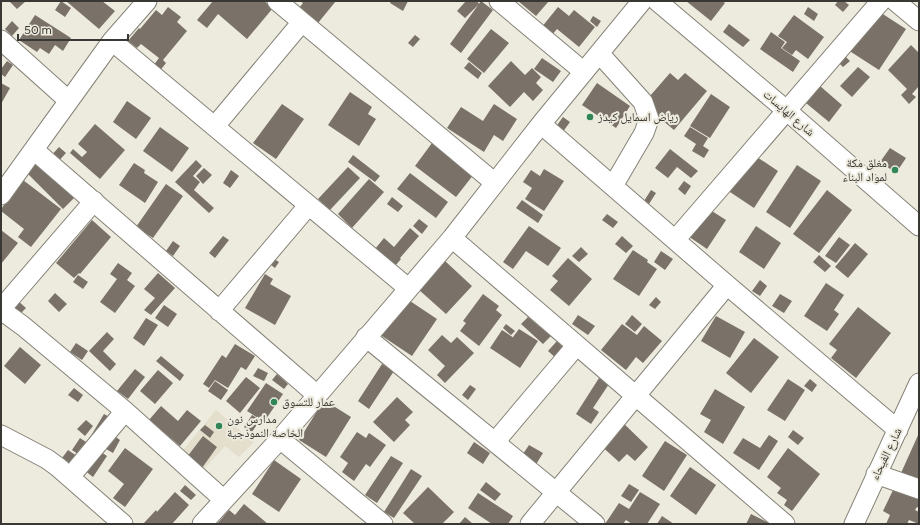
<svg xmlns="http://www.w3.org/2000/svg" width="920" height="525" viewBox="0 0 920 525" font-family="Figtree,'Noto Naskh Arabic',sans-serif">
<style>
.built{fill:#e4dfcc}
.building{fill:#7a7269}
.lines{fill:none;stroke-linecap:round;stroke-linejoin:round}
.minor-casing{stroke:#858278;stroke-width:21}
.minor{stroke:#fff;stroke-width:19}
.poi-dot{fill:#318658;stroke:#edeade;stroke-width:1.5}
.labels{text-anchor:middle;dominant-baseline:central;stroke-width:4;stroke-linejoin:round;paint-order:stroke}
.street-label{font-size:12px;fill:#3a3834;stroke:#edeade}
.poi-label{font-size:12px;fill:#3a3834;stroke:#edeade;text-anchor:start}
</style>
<rect width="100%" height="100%" fill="#edeade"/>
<path class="built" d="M216 410 254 442 239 457 225 446 204 469 183 450Z"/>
<path class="building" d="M9 1H26L17 9Z
M61 1 71 8 65 17 55 10Z
M66 1H102L115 11 99 29Z
M213 1H264L273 8 247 39 218 14 207 28 197 20Z
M300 1H336L318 23 299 8 303 3Z
M391 1H408L403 11 390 3Z
M466 1H477L479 4 465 18 457 11Z
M481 1 493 10 461 53 450 44Z
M518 1H549L536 16Z
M686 1H722L725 3 711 21Z
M838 1H844L849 5 843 12 835 5Z
M168 7 181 17 177 22 187 31 163 60 166 63 159 72 153 66 159 58 141 44 137 48 128 41 139 28 140 29 156 10 162 15Z
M558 7 569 16 574 10 595 27 579 47 557 29 551 36 541 28Z
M808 7 818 14 814 21 804 14Z
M875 9 906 29 879 70 848 50Z
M35 15 71 38 63 51 55 45 49 54 40 48 37 52 19 40Z
M794 15 824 37 808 59 796 50 792 55 782 48 787 42 778 36Z
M593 16 601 21 597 27 590 21Z
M12 21 19 28 12 36 5 29Z
M729 24 750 40 743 47 723 32Z
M491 29 509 43 484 73 467 59Z
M771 32 785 42 781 48 800 61 793 72 760 49Z
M415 35 420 39 413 47 408 43Z
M911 45 919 53V86L912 94 916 97 909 104 901 95 907 89 888 70Z
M841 52 850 61 843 67 834 58Z
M542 58 561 71 553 82 534 69Z
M7 61 13 65 5 77 1 74V69Z
M511 61 525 75 532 68 541 77 536 83 543 90 533 101 524 92 510 107 488 86Z
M469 62 482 73 478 79 464 68Z
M858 67 870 77 852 97 840 86Z
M670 73 678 80 685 73 707 91 674 130 643 104Z
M1 83 10 88 1 104Z
M597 83 630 106 616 128 582 105Z
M820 86 842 105 829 122 806 103Z
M350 92 372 107 368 114 376 119 359 146 328 125Z
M711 94 730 107 710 138 690 126Z
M127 101 151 118 136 139 113 122Z
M282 104 304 119 276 159 253 143Z
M494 104 517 119 503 141 494 135 484 152 447 128 461 107 483 121Z
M563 117 570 122 562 133 555 128Z
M95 124 125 150 100 179 70 153 73 149 82 157 87 152 78 144Z
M160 127 189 148 172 172 143 151Z
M690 127 708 138 703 146 709 150 704 158 692 151 696 144 684 136Z
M432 143 474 174 456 197 415 166Z
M59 147 66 153 56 164 49 158Z
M890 148 906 158 896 173 880 162Z
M670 149 698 171 691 178 677 167 668 178 655 168Z
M751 153 778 171 754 208 727 190Z
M353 155 380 176 375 182 348 162Z
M196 160 202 166 193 176 200 182 194 190 214 208 209 213 175 182Z
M38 162 74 198 63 209 27 173Z
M134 163 145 170 144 173 158 182 145 203 119 185Z
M797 165 821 181 790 228 766 212Z
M348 167 360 178 330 210 318 199Z
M204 168 212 175 203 184 196 176Z
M544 169 564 181 544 211 525 199 532 188 523 182 531 170 540 176Z
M231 170 239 176 230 188 223 183Z
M410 173 448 202 436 218 397 189Z
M369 179 384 192 352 228 338 214Z
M23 180 61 209 31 247 18 237 24 229 1 211V209Z
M684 181 691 186 685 195 678 189Z
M166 184 183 196 153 238 136 227Z
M651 190 656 193 649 204 644 201Z
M827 190 852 210 819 253 793 234Z
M392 197 403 206 398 212 387 204Z
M522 200 543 215 538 223 516 208Z
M704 206 726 220 707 249 685 234Z
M607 214 618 222 613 228 602 220Z
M419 219 428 226 422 234 413 226Z
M92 220 111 237 80 274 79 273 74 278 56 263Z
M529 226 561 248 548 266 526 251 513 269 503 262Z
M756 226 781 243 764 269 739 252Z
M410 228 419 236 400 258 401 259 395 266 375 249 384 238 394 247Z
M1 230 18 243 1 264Z
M223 236 229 240 215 258 209 253Z
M622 236 633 246 626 253 615 244Z
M839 237 850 245 836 263 825 256Z
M173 241 180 246 173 256 166 251Z
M855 243 868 254 848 278 835 267Z
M581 247 588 254 579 262 572 256Z
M633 250 648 260 647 262 657 269 639 296 613 279Z
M661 251 673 259 665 270 654 262Z
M819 255 831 266 825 272 813 262Z
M271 257 279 262 275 268 267 262Z
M568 258 592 279 569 306 550 290 558 281 552 276Z
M445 261 472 286 446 314 418 289Z
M118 263 132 273 127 280 135 286 115 313 100 302 117 279 110 274Z
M158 273 175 288 151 315 144 310 155 298 144 289Z
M265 274 273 279 270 284 291 296 275 325 245 308Z
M78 275 88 282 83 289 73 282Z
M760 280 767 286 760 296 752 291Z
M826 283 844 295 834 310 839 314 827 331 804 316Z
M55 293 67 304 59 312 48 301Z
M483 294 499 306 496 310 502 315 479 346 460 331 466 323 463 321Z
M780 294 792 301 784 313 772 306Z
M404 297 437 319 412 356 379 334Z
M656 297 661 302 655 309 649 305Z
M17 300 26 308 20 314 11 306Z
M164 305 177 314 168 327 155 318Z
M858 307 891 333 856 378 831 358 837 350 829 344Z
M578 315 595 326 588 335 572 324Z
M632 315 642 324 635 332 625 324Z
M716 316 745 332 730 358 701 341Z
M528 317 551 336 543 344 521 324Z
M146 318 158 325 144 346 133 338Z
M506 324 515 331 511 335 503 328Z
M622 324 637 335 644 326 662 341 643 363 636 357 626 370 601 350Z
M519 329 538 341 520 368 490 348 502 330 514 338 513 337Z
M107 332 114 339 103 351 116 364 110 371 89 351Z
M442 335 451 343 457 337 474 353 445 383 437 375 445 366 428 350Z
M754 338 779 357 751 393 726 373Z
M557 341 565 350 557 359 548 351Z
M76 343 88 351 82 360 70 352Z
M235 344 255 356 246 370 241 367 228 388 215 380 209 388 203 384 222 355 226 358Z
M20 347 41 365 25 384 4 366Z
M161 356 184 375 180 381 156 361Z
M382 364 394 371 369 409 358 401Z
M258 368 268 373 264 381 253 376Z
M135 369 145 377 128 399 117 391Z
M158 370 173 383 155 404 140 391Z
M277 374 288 384 284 389 272 380Z
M246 377 260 388 240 413 226 401Z
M599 378 609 384 593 408 599 412 591 424 576 414Z
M788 379 805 390 785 421 767 410Z
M810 379 817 385 812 392 804 386Z
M215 381 228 390 221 400 208 391Z
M266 383 283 394 264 422 247 411Z
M470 385 476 389 468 400 462 395Z
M74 388 83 395 78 402 68 395Z
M715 389 745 407 723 444 704 432 711 420 700 414Z
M397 397 413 412 405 420 410 425 394 442 373 422Z
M324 400 351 417 326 457 299 440Z
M161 406 178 421 187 410 201 421 180 446 149 420Z
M104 414 120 423 113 435 120 440 113 453 89 439Z
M252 415 260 420 252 432 244 427Z
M86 420 93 426 85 436 77 429Z
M620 420 648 447 635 461 627 454 619 462 598 443Z
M205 425 214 432 210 438 200 430Z
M793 430 804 438 798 445 788 437Z
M357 432 366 438 369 433 386 445 370 467 366 464 354 481 342 472 348 463 340 457Z
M919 433V481L901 473Z
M769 435 778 441 759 470 733 453 743 438 760 448Z
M203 436 217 447 202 468 187 457Z
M80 438 107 456 93 477 80 467 85 459 72 450Z
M665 441 687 455 664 491 642 476Z
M474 442 490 453 483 464 467 453Z
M529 445 543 453 535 466 521 457Z
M125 448 153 469 125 507 113 498 124 484 108 471Z
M788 448 820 474 792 511 784 505 787 500 777 493 781 488 767 477Z
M68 450 83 460 71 464 62 458Z
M391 456 403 463 377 503 365 495Z
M274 460 301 479 279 512 252 494Z
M690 467 716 485 696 515 670 496Z
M411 469 422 476 394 518 384 512Z
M486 482 501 494 495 501 480 490Z
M629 484 639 490 631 502 621 496Z
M185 485 196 495 191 500 180 491Z
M895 486 919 498V508L917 507 915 510 919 512V524L909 520 907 524H886L890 515 883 511Z
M428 487 454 512 442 524H415L403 513Z
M175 492 189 505 172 524H143L156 510 157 512Z
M640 492 660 504 647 524H632L626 520 623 524H605L619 503 629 509Z
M478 493 513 516 508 524H492L468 508Z
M244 504 268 524H217L229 510 235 515Z
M751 514 771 524H746Z
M662 516 674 524H657Z
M465 517 473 524H459Z"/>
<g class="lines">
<g class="minor-casing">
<path id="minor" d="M277 1 495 183
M499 1 584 72
M657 1 786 110 919 226
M895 1 919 21
M1 40 69 101
M112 41 408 288
M599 53 643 102 649 119 644 133 613 186
M541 124 727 285 898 430
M215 126 302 22
M34 150 317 395
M1 195 112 41 147 1
M452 238 785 524
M675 240 881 1
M1 309 94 201
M1 310 23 326 125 411 224 500
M219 311 308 206
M366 337 595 524
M1 435 47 459 58 467 123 524
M280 439 383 524
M495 442 576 346
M876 474 919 489
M70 477 125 411
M202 524 280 439 452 238 541 124 642 1
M530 524 727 285
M854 524 919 383"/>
</g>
<use href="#minor" class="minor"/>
</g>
<g class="poi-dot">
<circle cx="590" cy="117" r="4"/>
<circle cx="895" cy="170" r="4"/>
<circle cx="274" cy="402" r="4"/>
<circle cx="219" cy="426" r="4"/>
</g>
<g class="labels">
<g class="street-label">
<text transform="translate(789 113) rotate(41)">شارع الهايسات</text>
<text transform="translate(886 454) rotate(-64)">شارع الفيحاء</text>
</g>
<g class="poi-label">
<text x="598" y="117">رياض اسمايل كيدز</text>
<text x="887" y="163" text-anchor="end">مغلق مكة<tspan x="887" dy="14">لمواد البناء</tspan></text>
<text x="282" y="402">عمار للتسوق</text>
<text x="227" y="419">مدارس نون<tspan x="227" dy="14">الخاصة النموذجية</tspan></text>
</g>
</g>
<rect width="920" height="525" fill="none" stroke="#3a3834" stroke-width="4"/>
<path d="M18 34v6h110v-6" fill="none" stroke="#3a3834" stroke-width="2"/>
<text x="24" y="34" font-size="12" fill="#3a3834" stroke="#edeade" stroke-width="3" paint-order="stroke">50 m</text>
</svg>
